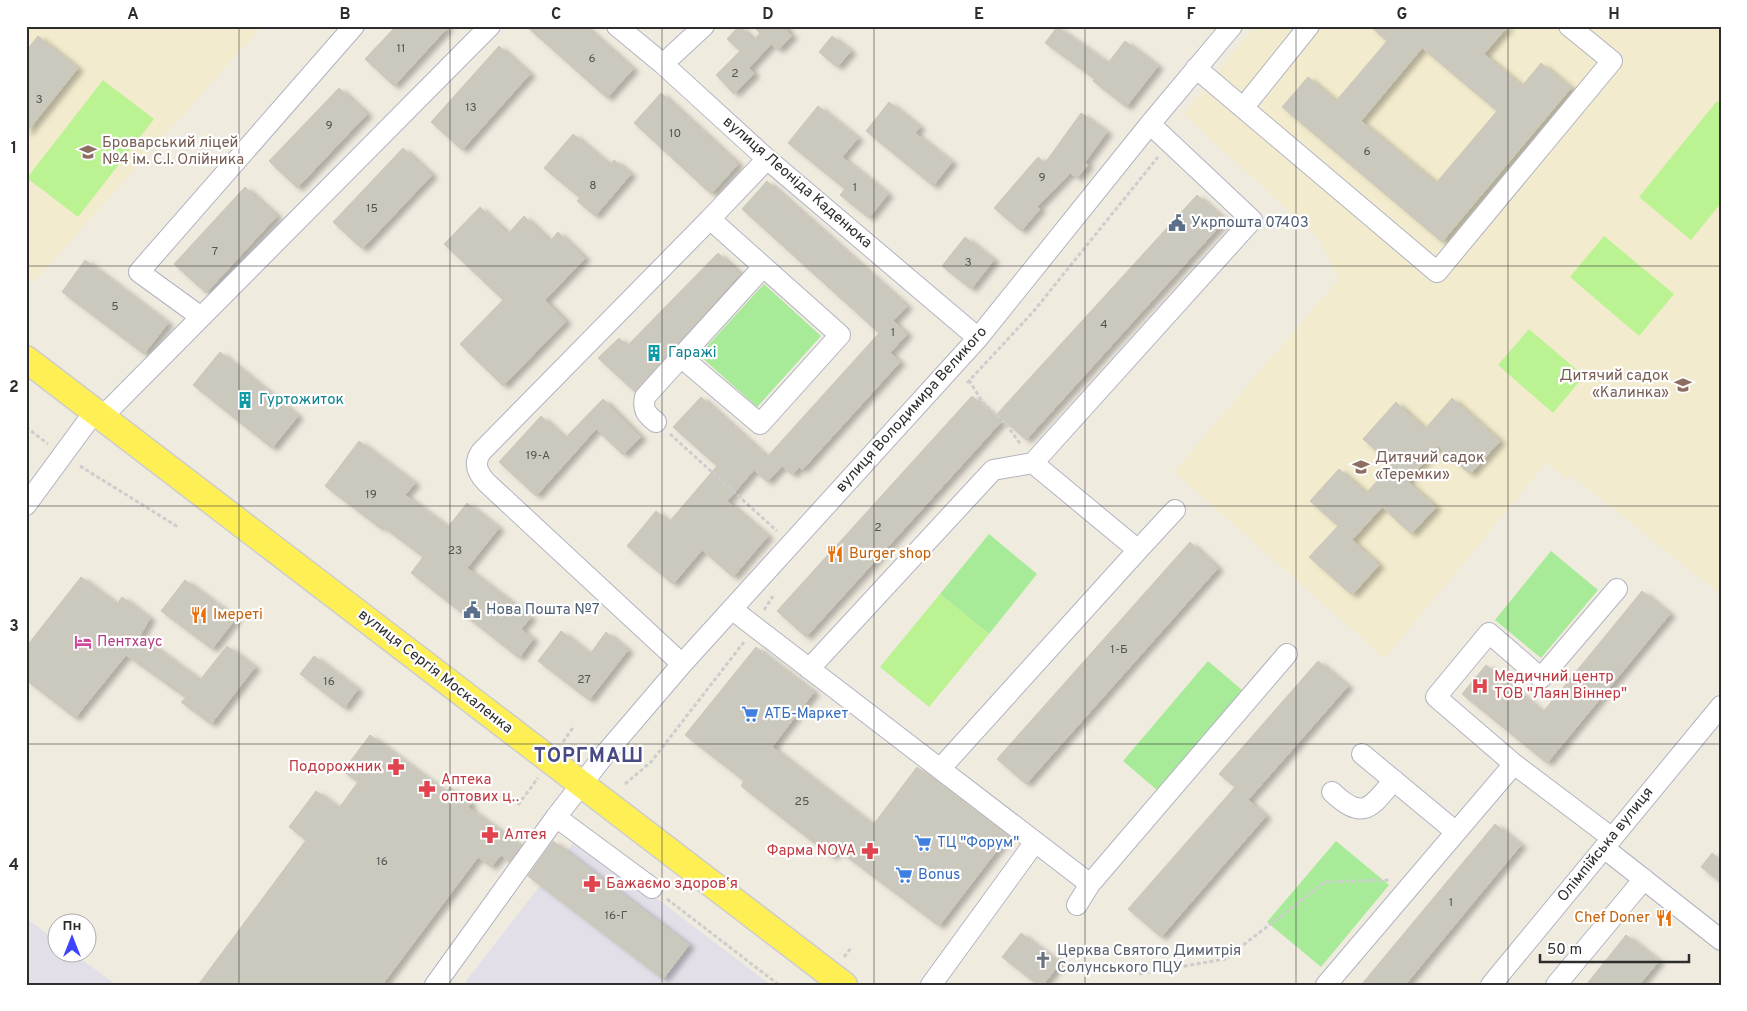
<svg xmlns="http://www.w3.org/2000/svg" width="1747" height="1011" viewBox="0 0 1747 1011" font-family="Overpass,sans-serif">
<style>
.industrial{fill:#e3dfe8}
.education{fill:#f2ebcd}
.green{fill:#a7ea97}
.pitch{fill:#bbf292}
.building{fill:#cbc8be;stroke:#ccc7b7;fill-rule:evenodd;filter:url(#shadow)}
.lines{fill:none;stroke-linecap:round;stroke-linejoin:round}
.minor-casing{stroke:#b2b3c2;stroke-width:22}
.major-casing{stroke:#cdcdcd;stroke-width:29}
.path{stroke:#cdcdcd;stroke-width:3;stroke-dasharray:4 2.5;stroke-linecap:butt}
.minor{stroke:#fff;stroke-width:20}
.major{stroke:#feef55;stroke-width:26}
.grid{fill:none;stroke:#2d2d2d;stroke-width:1;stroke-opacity:0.55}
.labels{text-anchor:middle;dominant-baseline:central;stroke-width:4.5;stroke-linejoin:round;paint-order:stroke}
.number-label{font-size:12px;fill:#545451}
.education-label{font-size:15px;fill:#785e54;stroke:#fff;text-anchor:start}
.street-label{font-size:15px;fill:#2d2d2d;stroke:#fff}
.service-label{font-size:15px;fill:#4e5e75;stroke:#fff;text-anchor:start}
.culture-label{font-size:15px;fill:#0d838f;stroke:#fff;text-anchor:start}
.food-label{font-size:15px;fill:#c56008;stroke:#fff;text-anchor:start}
.hotel-label{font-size:15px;fill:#b23c85;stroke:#fff;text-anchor:start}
.health-label{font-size:15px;fill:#be3a42;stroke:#fff;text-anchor:start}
.shop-label{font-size:15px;fill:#366cbe;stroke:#fff;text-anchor:start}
.worship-label{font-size:15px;fill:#5b616d;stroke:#fff;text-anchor:start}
.district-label{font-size:20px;font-weight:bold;letter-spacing:1px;fill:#484a83;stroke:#fff}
.neatline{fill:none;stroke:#2d2d2d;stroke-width:2}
.grid-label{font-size:16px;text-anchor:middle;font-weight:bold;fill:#2d2d2d}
</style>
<defs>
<filter id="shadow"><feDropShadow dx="5.5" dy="3" stdDeviation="2.5" flood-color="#0004"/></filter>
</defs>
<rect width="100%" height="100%" fill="#f0ebdf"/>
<path class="industrial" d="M577 838 771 985H463Z
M26 918 57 941 58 954H74L117 985H26Z"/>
<path class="education" d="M26 26H262L33 283 26 278Z
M1255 26H1721V595L1571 475 1567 479 1547 462 1385 658 1174 472 1339 279 1319 239 1184 114Z"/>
<path class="green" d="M764 284 821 336 757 407 699 355Z
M989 534 1037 574 989 634 940 594Z
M1551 551 1598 590 1541 658 1495 620Z
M1208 661 1242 690 1157 790 1123 761Z
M1336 841 1389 885 1321 967 1267 922Z"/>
<path class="pitch" d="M103 80 154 119 78 217 27 178Z
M1717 101 1721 104V203L1691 240 1639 197Z
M1604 236 1674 294 1639 336 1570 277Z
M1529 329 1584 376 1553 413 1498 365Z
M940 594 989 634 929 707 880 667Z"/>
<path class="building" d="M396 26H449L394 86 365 59Z
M526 26H585L633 69 607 98Z
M739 26 754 40 760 33 753 26H788L785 29 792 36 778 50 771 44 749 68 754 74 734 94 716 75 740 51 727 39Z
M1370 26H1508L1484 54 1522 86 1541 63 1571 88 1442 242 1282 107 1308 77 1336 101 1387 41ZM1422 48 1497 111 1436 183 1361 121Z
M1057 27 1108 63 1125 41 1158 66 1126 107 1093 81 1095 79 1045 43Z
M38 36 78 68 26 133V51Z
M832 36 851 51 837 67 819 52Z
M499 46 530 74 462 150 431 122Z
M339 88 367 114 297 188 269 161Z
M661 93 738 164 711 194 634 123Z
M889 102 920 127 915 133 952 162 933 186 866 131Z
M818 106 858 138 842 157 888 194 869 218 840 195 845 189 788 143Z
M1081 113 1107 132 1085 162 1088 165 1077 178 1070 173 1037 207 1040 209 1021 231 994 208 1038 157 1045 163Z
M573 134 610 165 614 160 631 174 595 216 577 201 580 198 544 168Z
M403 148 432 175 362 249 333 222Z
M767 181 907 306 893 321 907 334 890 353 900 362 802 470 799 467 792 475 782 466 767 482 754 470 727 501 768 536 733 577 702 550 673 584 627 546 656 511 669 522 717 466 673 427 701 397 767 457 879 333 742 209Z
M245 187 277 216 206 293 174 264Z
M1197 195 1225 220 1026 440 997 414Z
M480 207 508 234 524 216 550 241 558 232 585 258 545 300 566 321 503 386 460 344 503 300 444 244Z
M965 237 994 260 971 289 942 266Z
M718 253 740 274 635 392 598 358 619 338 627 346Z
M85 260 168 323 144 354 62 292Z
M220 352 298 416 272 448 193 385Z
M972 396 1001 422 806 637 777 611Z
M1452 398 1500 441 1470 474 1438 446 1407 481 1436 507 1411 534 1382 507 1352 540 1379 565 1352 595 1309 557 1338 526 1310 501 1339 469 1366 493 1392 465 1363 439 1396 402 1425 429Z
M603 399 641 437 623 455 596 429 536 496 499 462 541 416 565 438Z
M359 441 415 483 405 495 448 527 467 503 499 528 467 568 531 617 521 629 533 639 519 658 411 573 423 557 382 526 380 528 325 486Z
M1190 542 1218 568 1026 784 997 759Z
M81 577 117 604 122 597 150 618 140 636 200 680 227 646 255 667 211 724 181 702 186 698 126 655 75 718 26 680V647Z
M185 580 236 618 212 649 161 611Z
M1642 591 1670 614 1547 763 1462 694 1486 665 1543 712Z
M561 631 590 654 606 632 628 650 589 700 538 661Z
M756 647 814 692 772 747 873 825 917 767 1008 836 939 926 838 850 832 857 741 786 744 781 685 735Z
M314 656 358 689 344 708 300 674Z
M1318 661 1348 686 1248 800 1266 816 1161 937 1128 909 1235 787 1219 774Z
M370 735 446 792 450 787 471 803 468 807 521 846 509 862 501 855 491 867 478 857 382 985H198L306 840 289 827 316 791 339 808 358 782 343 771Z
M1495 824 1521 845 1405 985H1361Z
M553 841 689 945 663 979 528 876Z
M1712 853 1721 860V883L1701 867Z
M1021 933 1060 963 1043 985H1038L1002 957Z
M1626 935 1659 961 1639 985H1586Z"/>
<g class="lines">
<g class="minor-casing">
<path id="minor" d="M617 26 663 64 767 159 978 338
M663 64 704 26
M1196 68 1437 272 1612 61 1569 26
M1243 108 1309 26
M763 267 681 357 760 424 840 335 710 219 767 159
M201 317 139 272 354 26
M102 417 490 26
M656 422C647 415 642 410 645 397L681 357
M26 505 95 411
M1138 550 1175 510
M733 610 1090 884
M682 664 487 483C478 474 473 464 481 452L710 219
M809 669 993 470 1033 463 1252 220 1150 124
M1362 754 1456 832
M940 769 1138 550 1033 463
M1332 792C1364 822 1371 807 1394 780
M1612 838 1514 764 1436 697 1489 633 1541 678 1617 589
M1604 848 1721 940
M652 888 556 817 606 753 682 664 978 338 1150 124 1232 26
M1077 905 1090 884 1287 654
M435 985 556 817
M931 985 1035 842
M1326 985 1514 764
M1491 985 1721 706
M1556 985 1644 879"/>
</g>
<g class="major-casing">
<path id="major" d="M26 359 844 985"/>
</g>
<path class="path" d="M969 380 983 403 1006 424 1021 445
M967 383 1033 312 1158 157
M26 427 48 444
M670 434 777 531
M80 466 178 527
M764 610 773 596
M563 742 574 726
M625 784 651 762 744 642
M518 805 538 778
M667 899 779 985
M844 957 851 948
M1139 974 1225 959 1325 882 1391 880"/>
<use href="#minor" class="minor"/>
<use href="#major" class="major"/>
</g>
<path class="grid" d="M239 26V985M450 26V985M662 26V985M874 26V985M1085 26V985M1296 26V985M1508 26V985M26 266H1721M26 506H1721M26 744H1721"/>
<defs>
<g id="school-bare" transform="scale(1.35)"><path d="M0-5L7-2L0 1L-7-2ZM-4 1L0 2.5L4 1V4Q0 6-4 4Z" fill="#8d6e63" stroke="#fff" stroke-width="2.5" paint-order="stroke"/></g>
<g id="civic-bare" transform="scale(1.35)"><path d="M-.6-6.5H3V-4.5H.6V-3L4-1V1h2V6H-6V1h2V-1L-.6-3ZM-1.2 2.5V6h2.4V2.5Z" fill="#5c6f8a" stroke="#fff" stroke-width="2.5" paint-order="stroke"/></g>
<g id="building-bare" transform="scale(1.35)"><path d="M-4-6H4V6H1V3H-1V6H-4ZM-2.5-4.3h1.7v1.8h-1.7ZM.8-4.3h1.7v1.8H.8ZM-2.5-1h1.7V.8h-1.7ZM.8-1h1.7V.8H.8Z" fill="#0f9aa8" stroke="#fff" stroke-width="2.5" paint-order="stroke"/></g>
<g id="restaurant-bare" transform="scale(1.35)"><path d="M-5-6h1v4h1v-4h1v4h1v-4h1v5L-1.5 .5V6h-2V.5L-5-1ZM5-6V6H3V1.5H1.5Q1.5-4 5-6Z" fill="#e8710a" stroke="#fff" stroke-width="2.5" paint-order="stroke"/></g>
<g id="hotel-bare" transform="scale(1.35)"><path d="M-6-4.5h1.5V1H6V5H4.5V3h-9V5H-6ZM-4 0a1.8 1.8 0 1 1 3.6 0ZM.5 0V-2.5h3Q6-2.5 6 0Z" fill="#d1479c" stroke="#fff" stroke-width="2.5" paint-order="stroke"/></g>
<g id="hospital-bare" transform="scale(1.35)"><path d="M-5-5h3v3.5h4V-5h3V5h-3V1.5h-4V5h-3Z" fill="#e0444e" stroke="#fff" stroke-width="2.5" paint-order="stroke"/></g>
<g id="supermarket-bare" transform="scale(1.35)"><path d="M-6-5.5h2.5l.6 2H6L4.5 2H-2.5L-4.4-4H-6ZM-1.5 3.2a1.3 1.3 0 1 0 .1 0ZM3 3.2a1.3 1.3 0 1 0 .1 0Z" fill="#3f7fe0" stroke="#fff" stroke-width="2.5" paint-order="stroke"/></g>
<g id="pharmacy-bare" transform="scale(1.35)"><path d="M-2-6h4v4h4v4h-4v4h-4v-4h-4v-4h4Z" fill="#e0444e" stroke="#fff" stroke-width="2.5" paint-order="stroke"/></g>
<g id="church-bare" transform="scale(1.35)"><path d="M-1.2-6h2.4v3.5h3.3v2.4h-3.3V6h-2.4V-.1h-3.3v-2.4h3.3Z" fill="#6b7280" stroke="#fff" stroke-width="2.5" paint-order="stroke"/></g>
</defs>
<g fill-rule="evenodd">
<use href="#school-bare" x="88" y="152"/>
<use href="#civic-bare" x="1177" y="223"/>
<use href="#building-bare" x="654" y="353"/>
<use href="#school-bare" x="1683" y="385"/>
<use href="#building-bare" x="245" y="400"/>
<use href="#school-bare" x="1361" y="467"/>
<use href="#restaurant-bare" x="835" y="554"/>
<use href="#civic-bare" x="472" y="610"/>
<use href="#restaurant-bare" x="199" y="615"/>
<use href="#hotel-bare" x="83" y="642"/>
<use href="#hospital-bare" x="1480" y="686"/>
<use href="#supermarket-bare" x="750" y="714"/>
<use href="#pharmacy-bare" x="396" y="767"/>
<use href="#pharmacy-bare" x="427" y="789"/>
<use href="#pharmacy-bare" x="490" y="835"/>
<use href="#supermarket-bare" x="923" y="843"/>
<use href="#pharmacy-bare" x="870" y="851"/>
<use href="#supermarket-bare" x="904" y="875"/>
<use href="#pharmacy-bare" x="592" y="884"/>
<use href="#restaurant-bare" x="1664" y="918"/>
<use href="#church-bare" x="1043" y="960"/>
</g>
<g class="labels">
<g class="number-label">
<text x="401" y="49">11</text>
<text x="592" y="59">6</text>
<text x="735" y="74">2</text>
<text x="39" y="100">3</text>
<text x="471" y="108">13</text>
<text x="329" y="126">9</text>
<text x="675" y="134">10</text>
<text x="1367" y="152">6</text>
<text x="1042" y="178">9</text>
<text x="593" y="186">8</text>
<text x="855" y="188">1</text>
<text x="372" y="209">15</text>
<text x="215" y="252">7</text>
<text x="968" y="263">3</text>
<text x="115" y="307">5</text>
<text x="1104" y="325">4</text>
<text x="893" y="333">1</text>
<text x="538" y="456">19-А</text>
<text x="371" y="495">19</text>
<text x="878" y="528">2</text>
<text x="455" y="551">23</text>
<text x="1119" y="650">1-Б</text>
<text x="584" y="680">27</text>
<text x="329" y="682">16</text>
<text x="802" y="802">25</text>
<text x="382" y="862">16</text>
<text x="1451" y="903">1</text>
<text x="616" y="916">16-Г</text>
</g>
<g class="education-label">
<text x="102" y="143">Броварський ліцей<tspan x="102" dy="17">№4 ім. С.І. Олійника</tspan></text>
<text x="1669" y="376" text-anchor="end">Дитячий садок<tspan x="1669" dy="17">«Калинка»</tspan></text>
<text x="1375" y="458">Дитячий садок<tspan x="1375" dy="17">«Теремки»</tspan></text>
</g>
<g class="street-label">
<text transform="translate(797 183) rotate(41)">вулиця Леоніда Каденюка</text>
<text transform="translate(912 410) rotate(-48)">вулиця Володимира Великого</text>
<text transform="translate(435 672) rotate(38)">вулиця Сергія Москаленка</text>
<text transform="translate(1606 845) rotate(-51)">Олімпійська вулиця</text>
</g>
<g class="service-label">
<text x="1191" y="223">Укрпошта 07403</text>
<text x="486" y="610">Нова Пошта №7</text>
</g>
<g class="culture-label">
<text x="668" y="353">Гаражі</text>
<text x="259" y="400">Гуртожиток</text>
</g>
<g class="food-label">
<text x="849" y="554">Burger shop</text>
<text x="213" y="615">Імереті</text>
<text x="1650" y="918" text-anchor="end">Chef Doner</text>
</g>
<g class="hotel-label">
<text x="97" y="642">Пентхаус</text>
</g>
<g class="health-label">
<text x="1494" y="677">Медичний центр<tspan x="1494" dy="17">ТОВ "Лаян Віннер"</tspan></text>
<text x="382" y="767" text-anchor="end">Подорожник</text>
<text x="441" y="780">Аптека<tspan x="441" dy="17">оптових ц‥</tspan></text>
<text x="504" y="835">Алтея</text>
<text x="856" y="851" text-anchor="end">Фарма NOVA</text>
<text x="606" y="884">Бажаємо здоровʼя</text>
</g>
<g class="shop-label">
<text x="764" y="714">АТБ-Маркет</text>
<text x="937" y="843">ТЦ "Форум"</text>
<text x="918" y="875">Bonus</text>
</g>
<g class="worship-label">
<text x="1057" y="951">Церква Святого Димитрія<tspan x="1057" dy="17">Солунського ПЦУ</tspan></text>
</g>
<g class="district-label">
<text x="589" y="757">ТОРГМАШ</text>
</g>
</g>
<rect width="1747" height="1011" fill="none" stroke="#ffffff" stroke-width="55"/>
<g transform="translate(72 938)"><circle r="24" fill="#ffffff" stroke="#ababab"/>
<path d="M0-4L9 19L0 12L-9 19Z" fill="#3c44ff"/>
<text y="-8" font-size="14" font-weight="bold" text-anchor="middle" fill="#2d2d2d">Пн</text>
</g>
<path d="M1540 954v8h149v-8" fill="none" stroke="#2d2d2d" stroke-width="2.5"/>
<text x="1547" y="954" font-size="15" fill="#2d2d2d" stroke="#ffffff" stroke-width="4" paint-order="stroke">50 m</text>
<rect x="28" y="28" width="1692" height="956" class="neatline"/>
<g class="grid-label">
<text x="133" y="19">A</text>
<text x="345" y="19">B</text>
<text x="556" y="19">C</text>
<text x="768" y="19">D</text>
<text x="979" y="19">E</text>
<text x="1191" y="19">F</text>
<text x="1402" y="19">G</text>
<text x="1614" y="19">H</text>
<text x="14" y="153">1</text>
<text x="14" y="392">2</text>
<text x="14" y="631">3</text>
<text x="14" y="870">4</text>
</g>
</svg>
